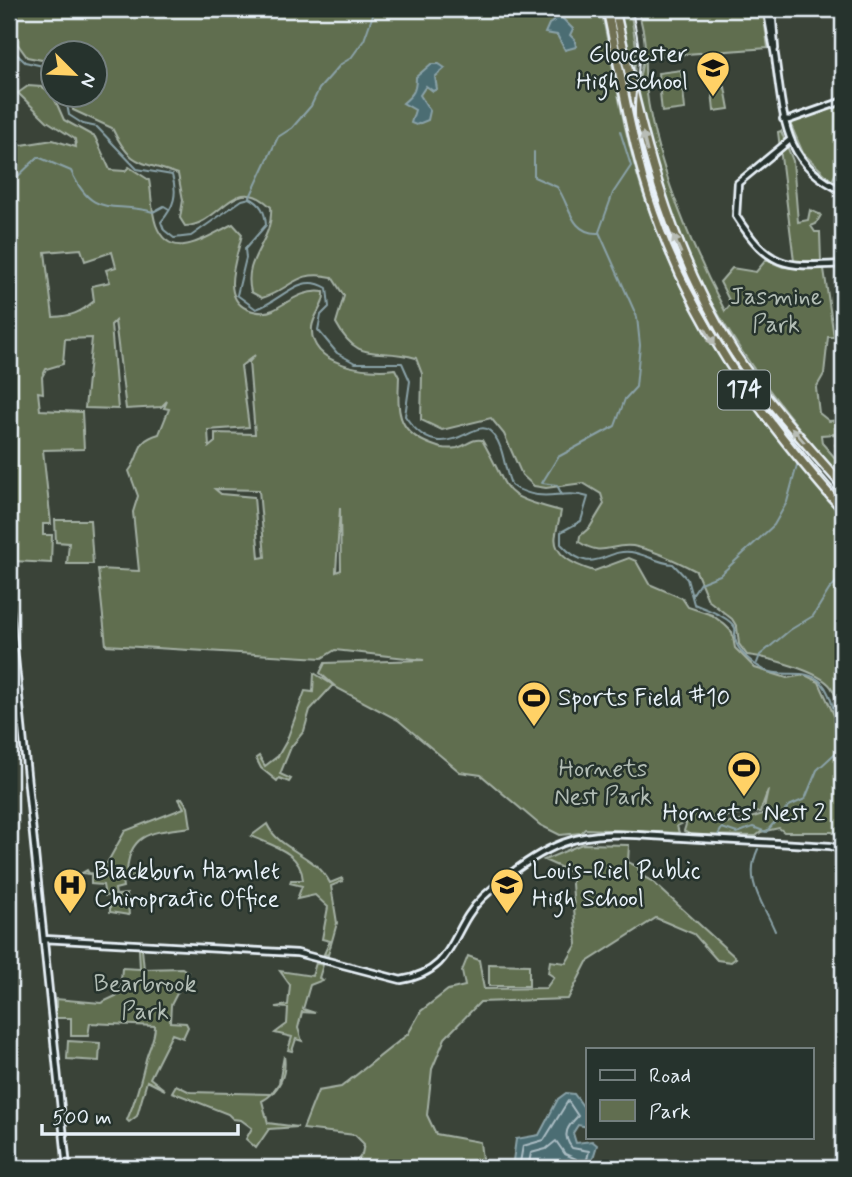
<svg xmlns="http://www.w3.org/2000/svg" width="852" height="1177" viewBox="0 0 852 1177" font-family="Mynerve,sans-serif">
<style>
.green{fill:#616e50;stroke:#a4b0a4;stroke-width:2;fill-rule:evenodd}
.water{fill:#4c6d73;stroke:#8aa2a8;stroke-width:2}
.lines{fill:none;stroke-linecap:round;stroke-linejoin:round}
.shore{stroke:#aabcc3;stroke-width:2}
.stream{stroke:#8aa2a8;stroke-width:2}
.secondary-casing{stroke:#e8f1f8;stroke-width:10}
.highway-casing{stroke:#e8f1f8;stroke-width:12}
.secondary{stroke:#26332d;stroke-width:4.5}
.highway{stroke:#706f52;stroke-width:7}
.tram{stroke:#e8f1f8;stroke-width:2}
.oneway{fill:#b8bdb6}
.labels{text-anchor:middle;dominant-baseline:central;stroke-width:5;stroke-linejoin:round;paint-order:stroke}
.shield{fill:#26332d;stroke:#aeb8bb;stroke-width:2}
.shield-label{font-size:23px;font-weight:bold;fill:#e8f1f8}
.poi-label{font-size:24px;fill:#e8f1f8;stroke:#26332d;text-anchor:start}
.park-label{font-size:24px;fill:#b2bdb5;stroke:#26332d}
</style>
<rect width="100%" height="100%" fill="#3a4338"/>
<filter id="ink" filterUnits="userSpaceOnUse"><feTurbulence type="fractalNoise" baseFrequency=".0143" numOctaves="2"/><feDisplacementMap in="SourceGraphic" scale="14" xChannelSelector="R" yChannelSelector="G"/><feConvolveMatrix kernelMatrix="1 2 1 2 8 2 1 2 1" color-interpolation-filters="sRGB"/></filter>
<g filter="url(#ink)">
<path class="green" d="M9 9H601C614 69 623 131 642 190 686 325 750 411 843 516V719C839 709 837 696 831 687 820 671 766 657 747 655L739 644 737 627 732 619 708 600 696 571C677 561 654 550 633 546 610 543 604 558 579 542L580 536 590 527 604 504 601 494 583 483 546 488 534 486 522 475 504 434 491 418 442 430 421 420 422 374 416 358C378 346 359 366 336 323L344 296 332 277C296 269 292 289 262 298L251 292C242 257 274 242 271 207 234 171 221 225 185 226L180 218 183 200 178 174C142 161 131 168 112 128L73 110 71 95 94 94V52H52V62L27 57 11 35Z
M619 9H630L636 46 634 79Z
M638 9H763L768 48 645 57C642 132 690 245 725 311L731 304 720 282 732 268 756 272 766 260 783 267 824 269 834 337H828L824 374 816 388 819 413 829 421 842 420 843 455 835 445 839 438 835 434 821 435 822 443 843 467V479C738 362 667 255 639 97 636 84 642 67 644 56 647 42 641 22 638 9Z
M681 70 685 109 662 112 658 73Z
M28 86 42 87 52 93 64 120 95 137 110 170 125 171 129 167 149 180C152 195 151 211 156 225 171 265 209 235 233 224L242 234C238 256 219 296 247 309 255 312 265 314 273 310 290 301 304 289 324 292 325 306 314 313 312 327 309 366 368 373 395 369L399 377C398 407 395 428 425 442 436 447 444 450 457 448 467 446 471 438 482 440 513 493 495 494 561 511 560 519 557 525 556 534 551 556 577 566 594 571L629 558 636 561 649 584 682 598 688 607 712 615 725 625 732 632 735 648 755 668 787 678 805 675 819 682 843 735V839L832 832H784L779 828 761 832 756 836 691 835 684 831 687 821 677 826 679 833 585 829 581 833 560 835 540 825 481 775 460 772 398 720 337 688 320 673 325 663 424 660 335 650 322 658 106 645 98 569 139 571 133 512 138 496 129 471C143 453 134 441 159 434L169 409 164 408 167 401 161 407 126 409 115 321 111 325 118 409 85 408 92 338 65 339 63 364 46 369 42 377 43 393 38 392 40 410 82 412 84 449 43 450 51 524H43V535H52L51 563 13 561 9 503V198L13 191 9 190V158L16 146 53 140 76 147 75 139 47 121 18 93ZM81 249 85 261 112 252 116 267 106 270 110 282 92 286 94 301C80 313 72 316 53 317L45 252ZM255 355 249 362 255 434 215 433V442L209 447 208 430 249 427 241 366ZM215 489 259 490 265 557 259 558 254 497 221 494ZM340 508 341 570 336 572V571ZM768 790 763 814 735 823 697 820 760 812Z
M725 87 729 109 714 111 712 90Z
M843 103V158L832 181 803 153 790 123Z
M781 131 793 161 798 222 808 220 810 210 821 215 816 224 811 226 815 232H820L821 261H794L778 132Z
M55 520H90L93 564H67L69 543 56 542Z
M314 673 333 685 310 710 304 731 291 747 280 774 291 779 289 782 279 778 277 781 261 768 256 758 259 756 265 766 278 756 286 742 305 691 313 692Z
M182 798 188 807 191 827C156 832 128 830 127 874L140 871V874L130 878 101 876 122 880 123 887 115 889 116 895 105 896 103 885 91 884V876L96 875 82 873 87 870 89 873 101 874 125 831 184 808 179 799Z
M267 824C279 851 317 855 330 883L342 878 343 881 331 886 337 923 328 955 324 954 330 941 322 939 328 907 315 895 297 899 302 886 290 883 291 880H303C301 852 273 846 251 836Z
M582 844 629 845 628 862 638 867 640 875 652 881 736 958 731 962 717 960 694 934 656 918 587 962 568 999 480 1002 445 1038 432 1069 427 1115 436 1134 480 1142 483 1168H352L362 1154 364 1144 355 1135 303 1129 318 1091 341 1087 408 1034 421 1011 448 990 465 986 462 971 468 956 479 960 484 989 546 988 554 977 548 973 550 961 566 963 577 944 571 872 544 860Z
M127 894 129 915 110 912V904L119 905 118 895Z
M139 949H142L144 969 182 968 188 972 171 1005 170 1022 186 1023 188 1027 183 1038 172 1034 150 1078 165 1090 147 1081 137 1116 129 1122 127 1120C136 1099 141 1081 146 1059 149 1047 155 1039 155 1026L90 1023 88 1036H71V1018H56V999L101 1003 120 994 122 968 140 969Z
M316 963 323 965 319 978 323 980 310 985 303 1009 315 1013 302 1012 298 1028 302 1041 296 1039 292 1051 288 1050 292 1037 275 1033 287 1024 288 1008 276 1007 288 1005 290 985 280 971 312 976Z
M489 964 529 965V986H489Z
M68 1041 100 1043 99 1061 67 1059Z
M284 1056C287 1074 279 1092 262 1101L268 1123 298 1127 269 1129 256 1148 246 1139 252 1128 241 1120 233 1119 228 1114 172 1092 176 1085 190 1092 271 1094 279 1083Z"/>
<path class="water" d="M550 9H565L562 18 573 29 570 35 575 40 576 47 565 50 557 35 545 33 549 24 554 21Z
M431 64H439L445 68 435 77 437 89 433 91 426 86 420 95 430 111 428 120 416 125 411 123 415 110 403 103C414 94 416 90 416 77Z
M566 1093 574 1094 588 1113V1127L578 1125 573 1133 576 1143 592 1141 597 1145 590 1168H512L516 1139 539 1135 558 1099Z"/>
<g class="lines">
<path class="shore" d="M519 1168 523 1146 544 1140 568 1101 578 1116C568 1126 561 1134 572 1148L589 1151 585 1168
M528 1168 531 1153 546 1149 556 1141 565 1154 576 1159V1168"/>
<path class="stream" d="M9 47 25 62 52 68
M65 94 69 115 83 124 97 127 137 169 172 175C178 194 174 207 161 222L164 230 174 238 191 236 242 200 250 198C261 204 265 211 266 225L245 249 246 258 237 295 256 309C281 302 299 271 327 288L329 307 321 315 318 330 337 353 355 363H402L410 381 405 416C442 471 474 416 490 431 505 444 503 469 512 486 546 505 559 488 588 497L581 521 561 532V544C593 579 605 548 631 552 646 554 657 563 673 564L687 579 694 604C706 609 730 617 735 628 736 632 734 636 735 639 738 652 753 664 764 670 783 679 805 667 821 682 833 695 833 716 843 731
M534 152V177L557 187C570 204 570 234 598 233
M9 191 12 182 38 157 71 171C94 221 113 200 153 212L164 206 169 209
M250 197 278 137 292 128 311 106 319 89 341 64 351 58 364 40 375 9
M562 495 557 485 542 483 558 457 615 426 625 399 636 387 640 345 637 317 599 232 613 193 631 166 620 131
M692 595 700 583 720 575 774 525 787 502 797 465
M757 663 760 655 790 630 813 616 829 590 840 578
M834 707 843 703
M718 835 722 828 737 833 753 827 766 832 789 806 805 799 817 770 843 746
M758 849C743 881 763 902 775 931"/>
<g class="secondary-casing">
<path id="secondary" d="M767 9C769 27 774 45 776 63 784 120 784 164 843 191
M772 9 775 49
M783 119 789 120 843 101
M790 140 738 183 736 216C770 269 784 267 843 264
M9 599 67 1168
M44 939 297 953 401 980C458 970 449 930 483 897 506 876 534 854 563 843 601 829 645 836 685 838 733 841 781 843 830 846L843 850"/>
</g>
<g class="highway-casing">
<path id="highway" d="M607 9C620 69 629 132 648 191 688 319 756 411 843 510
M615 9C641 130 667 248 735 354 767 402 806 444 843 486"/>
</g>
<use href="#secondary" class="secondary"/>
<use href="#highway" class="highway"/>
<path class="tram" d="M632 9C634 24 639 40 639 56 639 80 632 102 636 126 659 272 748 391 843 499"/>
</g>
<defs><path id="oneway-solid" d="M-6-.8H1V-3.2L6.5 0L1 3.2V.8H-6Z" transform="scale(1.75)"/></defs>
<g class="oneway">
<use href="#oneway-solid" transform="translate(645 142) rotate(-103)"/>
<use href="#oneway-solid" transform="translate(677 244) rotate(-114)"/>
<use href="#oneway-solid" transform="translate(710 337) rotate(60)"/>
<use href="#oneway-solid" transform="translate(798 435) rotate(-131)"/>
</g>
</g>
<defs>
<g id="school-pin" transform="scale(1.75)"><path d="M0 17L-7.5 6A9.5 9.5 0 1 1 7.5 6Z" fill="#ffd166" stroke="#26332d"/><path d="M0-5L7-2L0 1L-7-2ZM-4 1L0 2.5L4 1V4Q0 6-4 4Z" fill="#111"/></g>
<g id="stadium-pin" transform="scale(1.75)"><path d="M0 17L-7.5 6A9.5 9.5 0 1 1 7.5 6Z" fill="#ffd166" stroke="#26332d"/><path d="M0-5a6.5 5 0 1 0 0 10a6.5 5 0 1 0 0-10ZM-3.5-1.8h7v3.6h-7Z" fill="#111"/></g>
<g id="hospital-pin" transform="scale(1.75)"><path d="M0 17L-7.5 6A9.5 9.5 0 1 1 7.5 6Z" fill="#ffd166" stroke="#26332d"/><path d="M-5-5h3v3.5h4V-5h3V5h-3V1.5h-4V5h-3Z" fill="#111"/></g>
</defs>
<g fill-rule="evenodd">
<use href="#school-pin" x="713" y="68"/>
<use href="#stadium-pin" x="534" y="698"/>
<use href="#stadium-pin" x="744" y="768"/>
<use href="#hospital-pin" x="70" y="885"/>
<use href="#school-pin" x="507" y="885"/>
</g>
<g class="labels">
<rect class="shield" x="718" y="370.5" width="52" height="39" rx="5"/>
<g class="shield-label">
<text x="744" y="390">174</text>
</g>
<g class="poi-label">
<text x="688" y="54" text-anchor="end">Gloucester<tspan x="688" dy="28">High School</tspan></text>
<text x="558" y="698">Sports Field #10</text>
<text x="744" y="813" text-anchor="middle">Hornets' Nest 2</text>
<text x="94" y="871">Blackburn Hamlet<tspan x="94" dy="28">Chiropractic Office</tspan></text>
<text x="532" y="871">Louis-Riel Public<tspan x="532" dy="28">High School</tspan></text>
</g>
<g class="park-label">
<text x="776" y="297">Jasmine<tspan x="776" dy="28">Park</tspan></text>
<text x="603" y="769">Hornets<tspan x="603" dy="28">Nest Park</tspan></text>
<text x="145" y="984">Bearbrook<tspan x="145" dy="28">Park</tspan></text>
</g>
</g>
<rect width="852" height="1177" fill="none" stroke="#26332d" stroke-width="35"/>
<rect x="18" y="18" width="817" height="1142" fill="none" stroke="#e8f1f8" stroke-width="2.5" filter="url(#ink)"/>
<rect x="586" y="1048" width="228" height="91" fill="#26332d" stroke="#747f7e" stroke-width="2"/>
<rect x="600" y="1070" width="35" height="10" fill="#26332d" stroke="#747f7e" stroke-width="2"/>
<text x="649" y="1082" font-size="21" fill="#e8f1f8">Road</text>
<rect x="600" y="1100" width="35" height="21" fill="#616e50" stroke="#747f7e" stroke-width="2"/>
<text x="649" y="1118" font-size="21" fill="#e8f1f8">Park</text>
<g transform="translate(74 74) rotate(114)"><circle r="33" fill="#26332d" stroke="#747f7e" stroke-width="2"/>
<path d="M0-5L12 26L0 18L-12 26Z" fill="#ffd166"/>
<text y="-10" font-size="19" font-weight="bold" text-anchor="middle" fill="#e8f1f8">N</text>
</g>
<path d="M42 1124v10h196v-10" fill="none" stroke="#e8f1f8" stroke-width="3.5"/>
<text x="52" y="1124" font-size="21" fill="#e8f1f8" stroke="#26332d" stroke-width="5" paint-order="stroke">500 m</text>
</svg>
